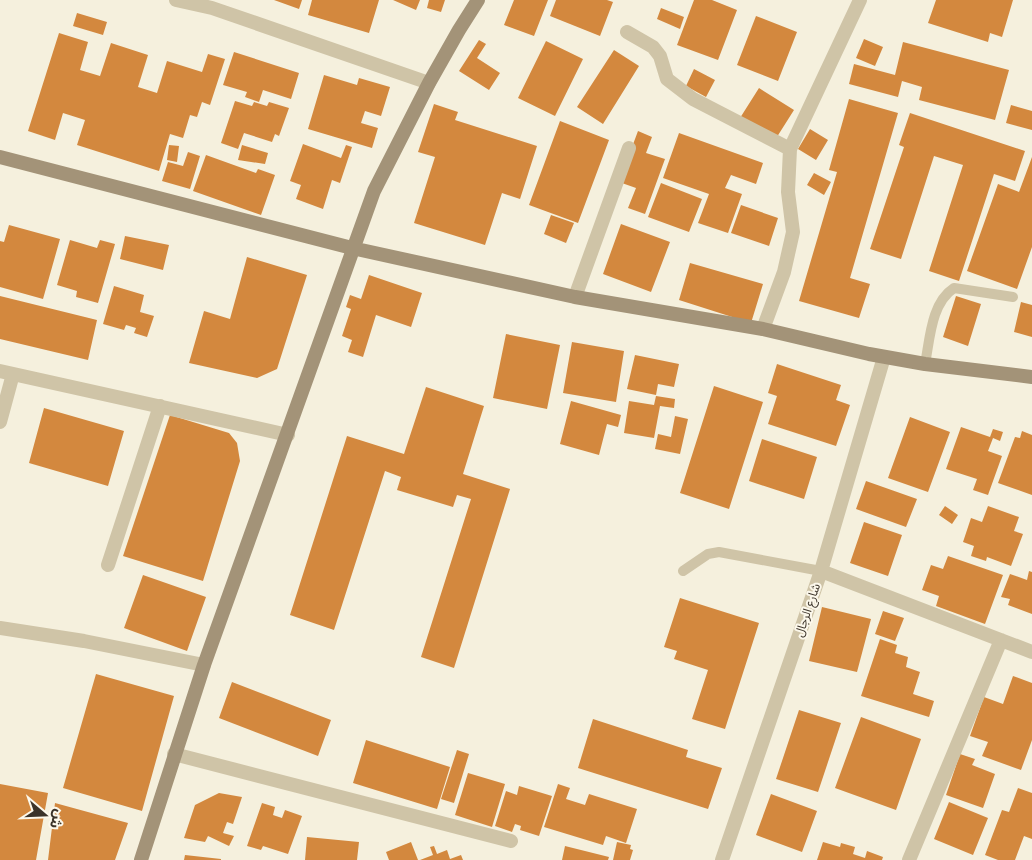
<svg xmlns="http://www.w3.org/2000/svg" width="1032" height="860" viewBox="0 0 1032 860" font-family="Montserrat,'Noto Sans Arabic',sans-serif">
<style>
.building{fill:#d3883e}
.lines{fill:none;stroke-linecap:round;stroke-linejoin:round}
.service{stroke:#cfc4a7;stroke-width:10}
.minor{stroke:#cfc4a7;stroke-width:14}
.secondary{stroke:#a39378;stroke-width:14}
.labels{text-anchor:middle;dominant-baseline:central;stroke-width:4;stroke-linejoin:round;paint-order:stroke}
.street-label{font-size:12px;fill:#3b3329;stroke:#fcf8eb}
</style>
<rect width="100%" height="100%" fill="#f5f0dd"/>
<path class="building" d="M274 0H302L299 9Z
M312 0H379L369 33 308 15Z
M393 0H420L416 10Z
M429 0H445L441 12 427 8Z
M514 0H548L534 36 504 25Z
M556 0H607L613 2 600 36 550 16Z
M694 0H712L737 10 718 60 677 45Z
M936 0H1013L1002 37 990 33 988 42 928 23Z
M661 8 684 17 680 29 657 19Z
M77 13 107 22 103 35 73 26Z
M756 16 797 32 778 81 737 65Z
M59 33 88 42 80 70 100 76 111 43 148 55 138 87 157 93 167 61 202 72 208 54 225 59 210 105 202 102 197 117 190 115 183 138 170 134 159 171 77 145 85 120 63 113 55 140 28 131Z
M864 39 883 47 875 66 856 58Z
M479 40 486 44 477 58 500 73 489 90 459 71Z
M546 41 583 59 555 116 518 98Z
M903 42 1009 70 995 120 919 100 922 87 902 81 898 97 849 84 854 64 895 75Z
M614 50 639 66 603 124 577 107Z
M234 52 299 73 291 99 263 90 259 102 245 97 247 92 223 85Z
M694 69 715 80 706 97 686 86Z
M324 75 357 85 359 78 390 87 381 116 365 111 361 123 378 128 372 148 308 129Z
M759 88 794 110 775 140 740 118Z
M849 99 898 113 850 278 870 284 859 318 799 301 837 172 829 170Z
M235 101 252 106 254 102 267 106 269 102 289 108 279 136 275 134 272 142 244 133 238 149 221 143Z
M434 104 458 112 455 120 537 146 520 199 502 193 485 245 414 223 435 157 418 152Z
M1011 105 1032 111V130L1006 123Z
M910 113 1025 151 1015 181 994 174 959 281 929 271 963 165 934 156 901 259 870 249 904 147 899 145Z
M560 121 609 140 578 223 529 205Z
M810 129 828 140 816 160 798 149Z
M638 131 652 137 646 153 665 159 645 214 628 208 636 188 619 182Z
M679 133 763 163 756 184 731 175 725 188 742 194 728 233 698 223 709 194 663 178Z
M303 144 341 158 346 145 352 147 340 183 332 180 323 209 296 199 301 185 290 181Z
M169 145 179 146 177 162 167 160Z
M242 145 268 153 265 164 238 160Z
M188 152 200 156 190 189 162 181 168 162 183 166Z
M206 155 256 173 258 169 275 175 261 215 193 191Z
M1032 157V247L1017 289 967 271 998 184 1019 192Z
M814 173 831 182 824 195 807 185Z
M661 183 702 199 689 232 648 217Z
M741 205 778 218 769 246 731 233Z
M551 215 574 223 566 243 544 234Z
M621 224 670 242 651 292 603 274Z
M9 225 60 239 43 299 0 287V241L4 242Z
M125 236 169 245 163 270 120 259Z
M70 240 97 248 100 240 115 244 98 303 76 297 77 291 57 285Z
M247 257 307 275 277 369 257 378 189 363 204 311 230 319Z
M690 263 763 284 751 323 679 300Z
M369 275 422 293 411 327 376 315 363 357 348 352 352 340 342 336 351 309 346 307 350 295 361 299Z
M114 286 144 295 140 312 154 316 147 337 134 333 136 328 126 325 124 330 103 324Z
M0 296 97 320 88 360 0 339Z
M956 296 981 304 968 346 943 337Z
M1021 302 1032 305V337L1014 332Z
M506 334 560 345 547 409 493 398Z
M572 342 624 351 616 402 563 393Z
M635 355 679 364 674 387 658 384 656 395 627 389Z
M777 364 841 385 836 400 850 405 836 446 768 424 777 396 768 393Z
M714 386 763 402 729 509 680 493Z
M426 387 484 406 463 474 510 489 454 668 421 657 471 499 457 495 453 507 397 490 401 477 385 471 334 630 290 615 347 436 404 454Z
M656 396 675 399 674 408 660 406 654 438 624 433 629 401 654 405Z
M571 401 621 415 618 427 607 424 599 455 560 444Z
M44 408 124 431 108 486 29 463Z
M170 415 229 433 237 443 240 461 203 581 123 556Z
M675 416 688 419 680 454 655 449 658 434 671 437Z
M910 417 950 432 928 492 888 478Z
M961 427 990 437 993 429 1003 432 1000 441 993 438 988 451 1002 456 988 495 973 490 977 479 946 469Z
M1022 431 1032 435V495L998 483 1015 437 1020 438Z
M762 439 817 457 804 499 749 481Z
M866 481 917 499 906 527 856 509Z
M945 506 958 515 952 524 939 515Z
M988 506 1019 517 1014 531 1023 534 1011 566 987 557 986 561 971 556 974 546 963 542 971 518 982 522Z
M864 522 902 535 888 576 850 563Z
M948 556 1003 575 985 624 936 606 939 596 922 590 931 565 943 569Z
M1029 571 1032 572V614L1008 605 1010 599 1001 597 1010 574 1027 580Z
M143 575 206 597 187 651 124 628Z
M680 598 759 623 725 729 692 719 708 670 674 659 677 651 664 647Z
M822 607 871 619 857 672 809 661Z
M883 611 904 618 895 641 875 634Z
M880 639 897 645 895 653 908 657 906 667 920 672 913 694 934 701 929 717 861 696Z
M96 674 174 696 142 811 63 788Z
M1013 676 1032 683V740L1021 770 982 756 988 742 970 736 984 697 1003 704Z
M232 682 331 720 318 756 219 718Z
M799 710 841 723 818 792 776 779Z
M861 717 921 739 896 810 835 788Z
M593 719 688 750 686 757 722 768 708 809 578 768Z
M366 740 450 767 437 809 353 783Z
M457 750 469 754 454 803 441 799Z
M960 754 975 759 972 765 995 774 983 808 946 795Z
M468 773 505 784 492 827 455 815Z
M0 784 48 793 36 860H0Z
M558 784 570 788 566 799 585 805 589 794 637 809 626 843 606 836 603 845 544 827Z
M519 786 552 796 539 836 520 830 521 826 515 824 512 832 495 826 506 791 517 795Z
M1018 788 1032 793V839L1024 836 1015 860H998L985 855 1002 810 1009 812Z
M219 793 242 797 233 824 227 822 223 833 234 836 229 846 208 836 205 842 184 838 195 805Z
M771 794 817 811 802 852 756 835Z
M949 802 988 818 973 855 934 839Z
M55 803 128 823 115 860H48Z
M262 803 275 807 273 815 282 818 285 810 302 816 288 854 263 846 261 850 247 846Z
M307 837 359 842 357 860H305Z
M411 842 418 860H389L386 852Z
M617 842 631 845 630 849 633 850 630 860H613Z
M823 842 840 847 841 843 855 847 853 854 865 858 867 851 883 857 882 860H817Z
M434 846 437 854 447 850 450 859 461 855 463 860H420L433 855 430 847Z
M565 846 609 857 608 860H562Z
M185 855 221 859V860H184Z"/>
<g class="lines">
<path class="service" d="M925 364C930 339 931 303 954 288L1013 297
M683 571 708 554 719 552 821 571"/>
<path class="minor" d="M176 0 212 8 429 83
M627 32 653 47 660 56 667 79 693 99 790 149
M575 297 629 148
M763 329 784 272 793 232 788 192 790 149 860 0
M0 371 288 435
M0 422 13 374
M108 565 160 406
M821 571 1032 652
M0 628 84 641 204 665
M174 754 511 841
M722 860 821 571 884 357
M909 860 1001 640"/>
<path class="secondary" d="M0 157 352 248 575 297 763 329 869 354 925 364 1032 377
M141 860 204 665 374 191 429 83 459 30 478 0"/>
</g>
<g class="labels">
<g class="street-label">
<text transform="translate(807 610) rotate(-71)">شارع الرجال</text>
</g>
</g>
<g transform="translate(45 815) rotate(109)" stroke="#fcf8eb" stroke-width="4" paint-order="stroke">
<path d="M0-4L9 19L0 12L-9 19Z" fill="#3b3329"/>
<text y="-8" font-size="14" font-weight="bold" text-anchor="middle" fill="#3b3329">ش</text>
</g>
</svg>
